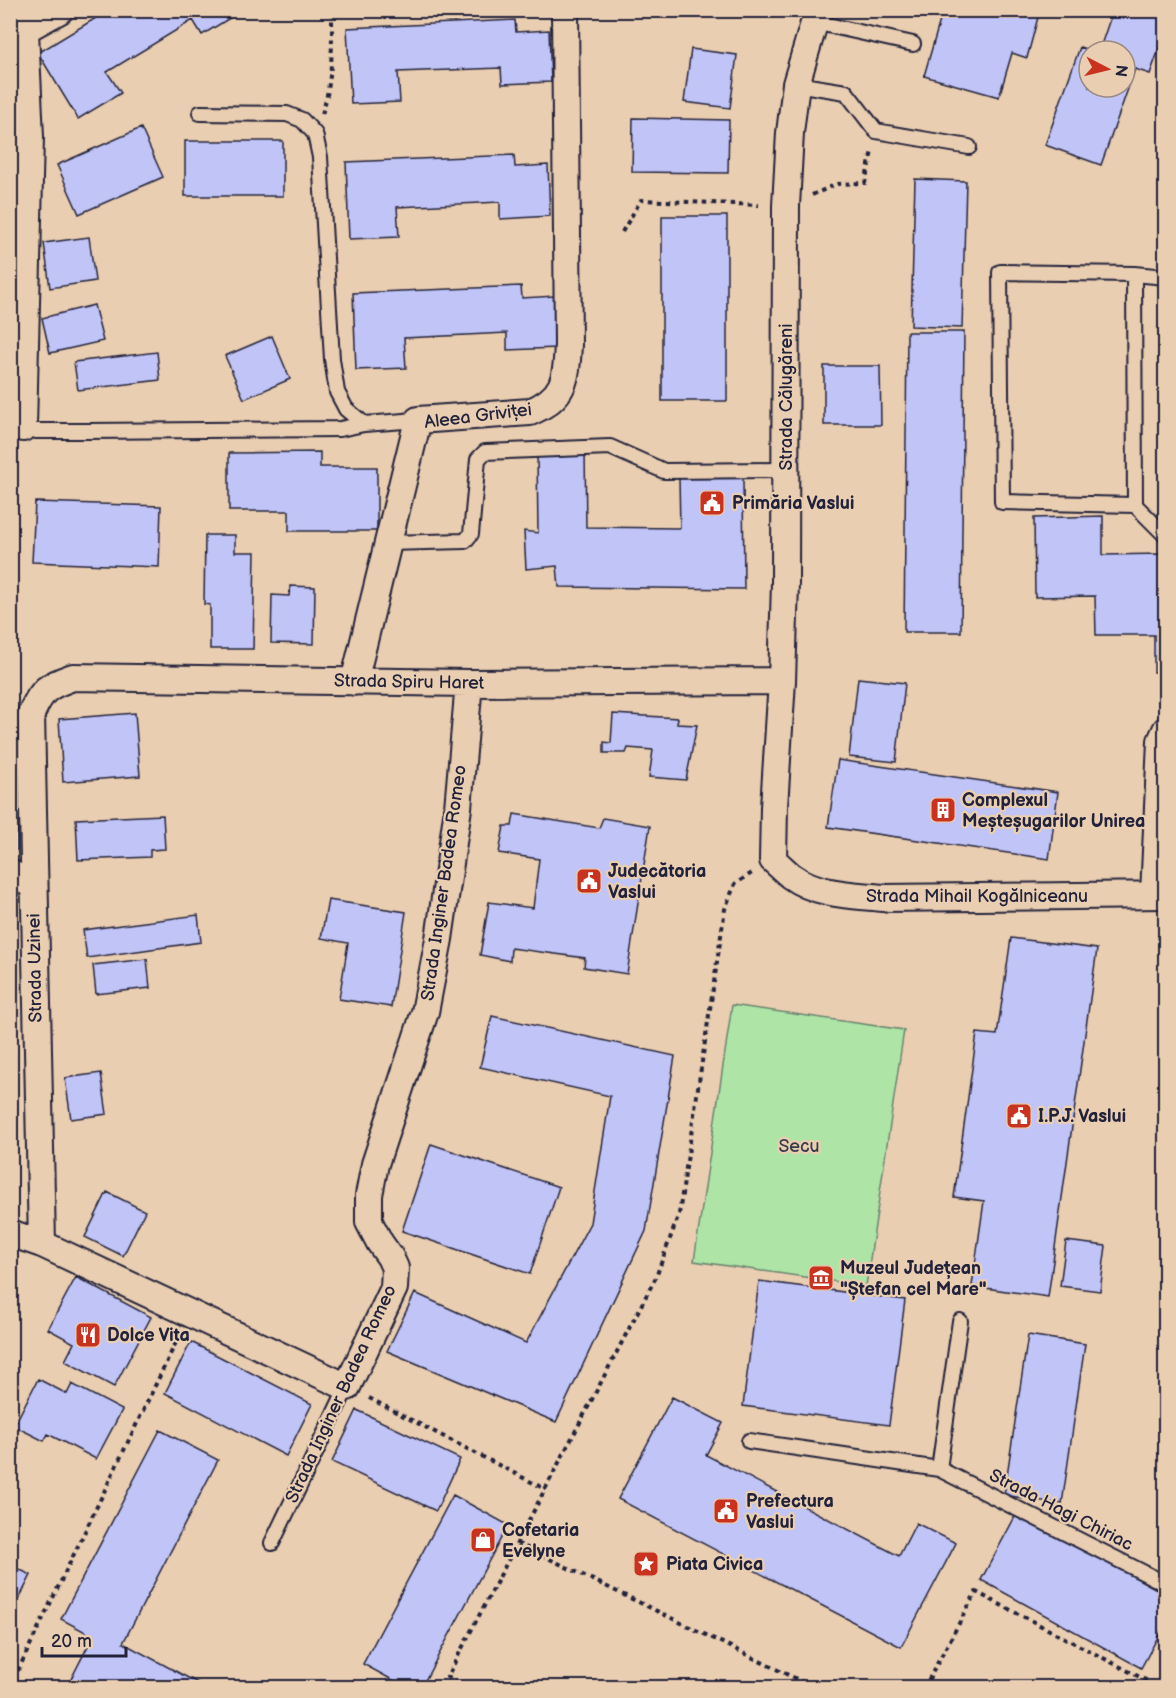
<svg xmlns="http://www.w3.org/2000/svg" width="1176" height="1698" viewBox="0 0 1176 1698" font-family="'Balsamiq Sans',sans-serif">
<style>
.green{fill:#aee4a6;stroke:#688370;stroke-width:1.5}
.building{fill:#c1c4f6;stroke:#22223b;stroke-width:1.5}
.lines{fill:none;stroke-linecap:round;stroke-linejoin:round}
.lane-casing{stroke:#22223b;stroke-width:18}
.street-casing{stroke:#22223b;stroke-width:30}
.path{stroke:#22223b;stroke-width:4;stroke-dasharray:4.5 4.5;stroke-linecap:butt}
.lane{stroke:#eaceb1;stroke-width:14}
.street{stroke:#eaceb1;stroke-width:26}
.labels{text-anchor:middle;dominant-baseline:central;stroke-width:4.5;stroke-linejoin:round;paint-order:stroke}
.street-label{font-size:18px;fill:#22223b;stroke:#eaceb1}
.poi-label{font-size:18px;font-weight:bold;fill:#22223b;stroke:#eaceb1;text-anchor:start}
.park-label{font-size:18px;fill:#373f4b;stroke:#eaceb1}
</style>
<rect width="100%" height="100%" fill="#eaceb1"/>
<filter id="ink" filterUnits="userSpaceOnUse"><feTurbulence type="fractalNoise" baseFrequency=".0167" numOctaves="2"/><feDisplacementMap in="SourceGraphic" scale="12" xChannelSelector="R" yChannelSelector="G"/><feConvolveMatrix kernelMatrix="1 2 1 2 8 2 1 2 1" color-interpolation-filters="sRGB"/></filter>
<g filter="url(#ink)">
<path class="green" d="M732 1005 904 1030 866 1286 694 1261Z"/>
<path class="building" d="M109 10H243L202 35 193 20 107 72 121 93 78 119 38 53Z
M943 10H1040L1027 58 1012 53 999 97 924 76Z
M1113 10H1166V30L1150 74 1135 69 1101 165 1045 145 1080 47 1091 51H1089V87H1125V51H1099Z
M515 20 516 32 549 30 551 82 502 84 501 68 398 72 400 102 351 104 347 28Z
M691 49 737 55 730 108 684 102Z
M633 118 729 120 728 173 632 172Z
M141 128 163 177 79 214 57 165Z
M185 141H283V196H185Z
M514 155 515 167 548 165 550 216 500 219V202L397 207 399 237 349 239 346 162Z
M915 179 966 181 962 328 911 326Z
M662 216H727V401H662Z
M89 237 95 281 50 288 44 243Z
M521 286 522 298 555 296 557 348 507 350V333L404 338 406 368 356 370 353 293Z
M94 305 103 341 50 353 42 318Z
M907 332H964L961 632H904Z
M272 336 290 379 244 399 225 356Z
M157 352 160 380 78 390 74 362Z
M824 366H880L881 425H824Z
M585 451 586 527 680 528 679 478 743 477 744 589 559 587 557 566 526 569 524 531 538 533 537 453Z
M320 452V467H377V531H289V511H229V453Z
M35 502 161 506 159 567 32 562Z
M1103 516V555L1161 554V596H1166V672H1154V635H1096L1095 596 1035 597 1034 518Z
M205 535H235V552H255L253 649H210V605L204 604Z
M290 586 315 587 314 644 271 643 272 595 289 596Z
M858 678 905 683 896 762 849 757Z
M135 713 140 776 63 782 59 719Z
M613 714 678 718 677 724 697 725 686 780 649 777 653 750 628 748 626 753H604V742L611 743Z
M838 760 1058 792 1049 859 828 827Z
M10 778H16L17 849 10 857Z
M514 814 599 828 603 818 650 826 627 974 584 967 585 958 511 948 510 961 480 955 489 902 533 908 539 859 499 853 504 826H512Z
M163 815 165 849 150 850V857L78 860 76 819Z
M328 900 406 912 391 1007 339 999 348 943 321 938Z
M198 915 201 942 87 958 83 930Z
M1011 938 1097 949 1048 1297 972 1286 984 1201 954 1197 977 1033 997 1035Z
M147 959 150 988 96 994 93 965Z
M492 1016 675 1056 646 1231 556 1422 387 1351 415 1293 526 1343 590 1223 610 1096 480 1067Z
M101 1073 107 1114 71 1119 65 1078Z
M431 1144 559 1187 530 1274 402 1231Z
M107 1192 145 1211 123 1256 85 1237Z
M1066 1241 1106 1246 1100 1291 1060 1286Z
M76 1277 151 1317 114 1387 65 1361 74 1343 48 1329Z
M759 1281 905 1300 889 1425 743 1406Z
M1028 1335 1085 1344 1062 1504 1004 1495Z
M191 1342 312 1404 286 1456 165 1393Z
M38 1379 67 1394 72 1384 122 1410 96 1459 48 1434 44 1441 14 1426Z
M672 1397 723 1423 706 1455 899 1556 916 1523 956 1543 901 1647 618 1499Z
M357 1410 460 1459 436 1511 332 1462Z
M160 1430 218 1460 123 1643 207 1688H78L69 1683 93 1636 61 1619Z
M453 1495 508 1525 421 1688H407L363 1664Z
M1017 1513 1166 1594V1622L1141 1668 981 1580Z
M10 1565 31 1575 10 1617Z"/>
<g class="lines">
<g class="lane-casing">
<path id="lane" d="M814 22 913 44
M796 84 846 92 876 131 969 147
M200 113 287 114 302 120 315 134 320 157 332 359 337 392 346 409 364 424 418 420
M1134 274 1166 277
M23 428 36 431H88L340 429 364 424
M1135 505 1134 274 1000 272 1002 502 1135 505 1166 536
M388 543 465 541 471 534 478 459 485 452 610 447 664 471 785 470
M749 1441 939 1469 1166 1584
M939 1469 960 1321
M272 1543 347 1387"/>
</g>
<g class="street-casing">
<path id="street" d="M19 10 25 31 30 137 23 428
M818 10 796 84 790 133 786 206 785 583 782 681 774 807 773 860C779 865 785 871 791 876 817 895 853 895 883 898L1166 895
M11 37 60 10
M354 682 418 420 530 412C565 397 566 380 568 345L565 10
M10 873 33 885
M1154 895 1161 741 1166 730
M10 1233 42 1244 347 1387 394 1288 395 1268 390 1257 380 1243 369 1222V1195L375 1164 425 1012 439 939 458 808 469 683
M42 1244 31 714C42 689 47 686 73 677L469 683 782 681"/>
</g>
<path class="path" d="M322 114C333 80 332 46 332 10
M812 195 837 184 865 183 872 151
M622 232 641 200 759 205
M369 1398 545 1489
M517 1543 815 1688
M10 1687 179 1336
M466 1688 447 1677 656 1277 679 1214 725 909 735 884 752 873
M924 1688 976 1592 1161 1688"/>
<use href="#lane" class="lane"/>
<use href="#street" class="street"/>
</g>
</g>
<defs>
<g id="civic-square" transform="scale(1.35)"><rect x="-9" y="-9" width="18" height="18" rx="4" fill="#c8321e" stroke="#eaceb1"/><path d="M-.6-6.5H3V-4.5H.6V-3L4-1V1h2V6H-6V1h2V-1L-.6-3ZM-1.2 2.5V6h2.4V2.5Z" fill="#fff"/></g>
<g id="building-square" transform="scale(1.35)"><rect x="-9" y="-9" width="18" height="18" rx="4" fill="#c8321e" stroke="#eaceb1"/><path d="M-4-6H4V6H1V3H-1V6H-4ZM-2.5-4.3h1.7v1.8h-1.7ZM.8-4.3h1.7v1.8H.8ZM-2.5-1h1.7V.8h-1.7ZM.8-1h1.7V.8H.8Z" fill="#fff"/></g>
<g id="museum-square" transform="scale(1.35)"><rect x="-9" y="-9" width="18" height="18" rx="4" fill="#c8321e" stroke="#eaceb1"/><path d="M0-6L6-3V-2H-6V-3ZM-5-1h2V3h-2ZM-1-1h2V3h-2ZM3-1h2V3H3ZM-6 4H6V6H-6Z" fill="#fff"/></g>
<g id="restaurant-square" transform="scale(1.35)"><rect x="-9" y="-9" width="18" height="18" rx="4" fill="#c8321e" stroke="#eaceb1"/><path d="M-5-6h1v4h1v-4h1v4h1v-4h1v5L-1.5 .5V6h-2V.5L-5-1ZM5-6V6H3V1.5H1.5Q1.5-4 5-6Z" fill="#fff"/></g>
<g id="shop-square" transform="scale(1.35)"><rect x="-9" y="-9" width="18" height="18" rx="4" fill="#c8321e" stroke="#eaceb1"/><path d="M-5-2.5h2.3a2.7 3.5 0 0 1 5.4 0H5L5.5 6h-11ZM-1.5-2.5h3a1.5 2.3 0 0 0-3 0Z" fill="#fff"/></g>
<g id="sight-square" transform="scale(1.35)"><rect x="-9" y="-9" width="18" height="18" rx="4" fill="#c8321e" stroke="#eaceb1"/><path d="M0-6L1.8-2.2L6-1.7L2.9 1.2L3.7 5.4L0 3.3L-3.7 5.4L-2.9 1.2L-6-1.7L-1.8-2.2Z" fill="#fff"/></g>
</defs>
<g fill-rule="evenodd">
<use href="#civic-square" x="712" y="503"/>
<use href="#building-square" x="943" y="810"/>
<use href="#civic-square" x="589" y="881"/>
<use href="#civic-square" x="1019" y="1116"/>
<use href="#museum-square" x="821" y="1278"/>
<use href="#restaurant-square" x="88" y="1335"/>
<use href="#civic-square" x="726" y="1511"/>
<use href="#shop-square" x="483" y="1540"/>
<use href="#sight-square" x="646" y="1564"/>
</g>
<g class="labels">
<g class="street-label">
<text transform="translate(786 397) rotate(-90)">Strada Călugăreni</text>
<text transform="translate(478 416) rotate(-7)">Aleea Griviței</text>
<text transform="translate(409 682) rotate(1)">Strada Spiru Haret</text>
<text transform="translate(444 883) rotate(-82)">Strada Inginer Badea Romeo</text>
<text x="977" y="896">Strada Mihail Kogălniceanu</text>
<text transform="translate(35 968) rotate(-91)">Strada Uzinei</text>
<text transform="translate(341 1394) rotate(-65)">Strada Inginer Badea Romeo</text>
<text transform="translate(1061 1510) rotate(27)">Strada Hagi Chiriac</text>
</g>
<g class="poi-label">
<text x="732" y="503">Primăria Vaslui</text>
<text x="962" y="800">Complexul<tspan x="962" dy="21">Meșteșugarilor Unirea</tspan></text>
<text x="608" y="871">Judecătoria<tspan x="608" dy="21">Vaslui</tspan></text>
<text x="1038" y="1116">I.P.J. Vaslui</text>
<text x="840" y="1268">Muzeul Județean<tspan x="840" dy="21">"Ștefan cel Mare"</tspan></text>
<text x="107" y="1335">Dolce Vita</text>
<text x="746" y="1501">Prefectura<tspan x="746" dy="21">Vaslui</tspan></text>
<text x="502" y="1530">Cofetaria<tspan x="502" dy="21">Evelyne</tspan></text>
<text x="666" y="1564">Piata Civica</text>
</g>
<g class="park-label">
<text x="799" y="1146">Secu</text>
</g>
</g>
<rect width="1176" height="1698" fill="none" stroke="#eaceb1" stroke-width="36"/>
<rect x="18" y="18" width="1140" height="1662" fill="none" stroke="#22223b" stroke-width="2" filter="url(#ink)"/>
<g transform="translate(1107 69) rotate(97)"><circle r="28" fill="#eaceb1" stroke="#9a8982" stroke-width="1.5"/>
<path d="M0-4.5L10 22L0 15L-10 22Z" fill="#c8321e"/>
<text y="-9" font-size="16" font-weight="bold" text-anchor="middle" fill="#22223b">N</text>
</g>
<path d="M42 1647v9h84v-9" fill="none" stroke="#22223b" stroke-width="3"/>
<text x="51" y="1647" font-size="18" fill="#22223b" stroke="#eaceb1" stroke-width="4.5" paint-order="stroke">20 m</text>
</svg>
